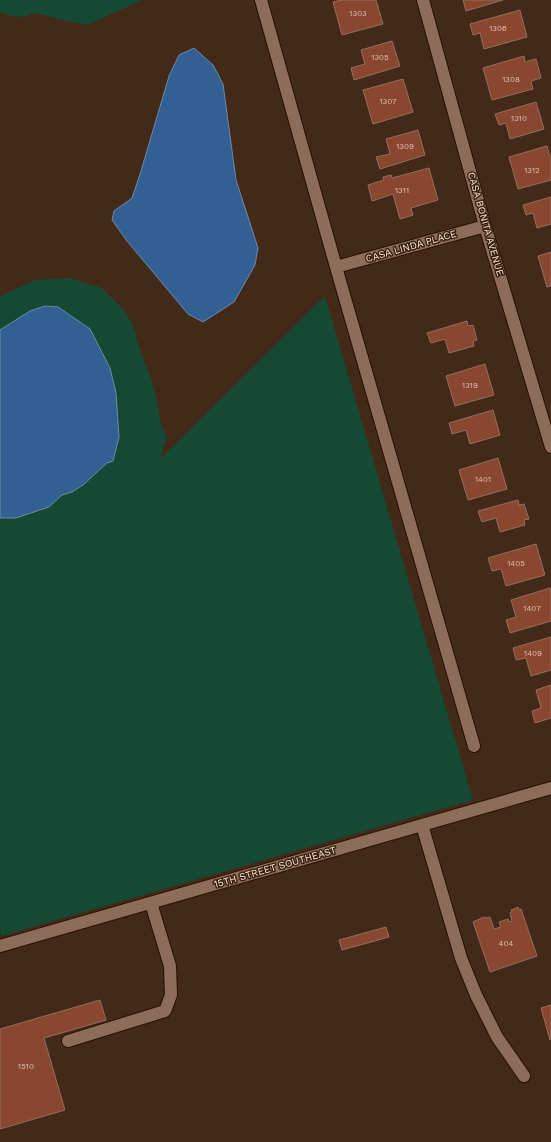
<svg xmlns="http://www.w3.org/2000/svg" width="551" height="1142" viewBox="0 0 551 1142" font-family="'Work Sans',sans-serif">
<style>
.green{fill:#154934}
.water{fill:#326093;stroke:#6e89aa}
.building{fill:#89472f;stroke:#936f62}
.lines{fill:none;stroke-linecap:round;stroke-linejoin:round}
.minor-casing{stroke:#291001;stroke-width:14}
.minor{stroke:#8c6d59;stroke-width:12}
.labels{text-anchor:middle;dominant-baseline:central;stroke-width:3;stroke-linejoin:round;paint-order:stroke}
.number-label{font-size:8px;fill:#dec0b2}
.street-label{font-size:10px;fill:#fbe9de;stroke:#391f0d}
</style>
<rect width="100%" height="100%" fill="#432917"/>
<path class="green" d="M0 0H143L87 25 62 20 36 13 22 17 6 15 0 12Z
M69 278 102 288 123 309 132 323 141 353 150 375 158 404 160 421 167 437 160 459 325 296 473 800 1 936 0 921V518H16L49 507 62 495 72 492 83 485 107 463 1 329 0 330V296L35 280Z"/>
<path class="water" d="M194 48 213 65 223 84 236 180 258 248 255 265 234 302 203 322 188 314 127 241 112 220 114 211 132 198 141 171 169 76 179 55Z
M45 306 58 307 90 329 110 368 116 393 119 437 113 461 107 463 83 485 72 492 62 495 49 507 16 518H0V330L30 311Z"/>
<path class="building" d="M341 0H376L383 24 342 35 333 2Z
M463 0H503L466 11Z
M520 10 527 37 484 49 480 33 473 35 470 24Z
M392 41 400 66 354 80 351 68 365 64 361 50Z
M524 56 525 62 536 59 541 78 531 81 533 89 492 100 483 68Z
M403 79 413 112 373 124 363 90Z
M536 102 544 129 510 139 506 123 499 125 495 114Z
M418 130 425 155 380 169 376 157 390 154 386 139Z
M547 146 551 160V180L518 189 509 157Z
M429 168 438 200 411 208 413 215 400 219 393 194 372 201 368 185 384 180 383 177 391 175 392 178Z
M551 197V224L537 228 533 213 526 215 523 205Z
M551 252V286L547 287 538 256Z
M467 321 468 326 473 325 477 340 473 341 474 346 449 353 445 339 431 343 427 333Z
M485 364 494 395 455 406 446 376Z
M493 410 500 435 470 444 466 430 452 434 449 423Z
M498 458 507 489 468 500 459 470Z
M518 500 519 505 524 504 529 519 524 520 525 525 500 532 496 518 482 522 478 511Z
M536 544 545 575 506 586 501 569 492 571 488 558Z
M550 588 551 593V621L510 633 506 620 516 617 511 600Z
M551 637V670L531 676 526 658 516 660 513 648Z
M551 685V718L535 723 532 711 541 708 536 690Z
M518 907 519 910 521 909 537 956 490 972 473 922 484 917 486 918 490 917 494 929 501 927 499 922 508 919 509 922 512 921 510 913 512 912 511 910Z
M386 927 389 937 342 950 339 940Z
M100 1000 106 1020 44 1038 65 1110 0 1129V1029Z
M551 1005V1039L550 1040 541 1008Z"/>
<g class="lines">
<g class="minor-casing">
<path id="minor" d="M261 0 336 267 474 746
M423 0 485 226 551 447
M336 267 485 226
M422 825 461 958 476 995 497 1037 524 1076
M0 946 551 788
M68 1041 165 1011 171 995 170 966 151 903"/>
</g>
<use href="#minor" class="minor"/>
</g>
<g class="labels">
<g class="number-label">
<text x="358" y="13">1303</text>
<text x="498" y="28">1306</text>
<text x="380" y="57">1305</text>
<text x="511" y="79">1308</text>
<text x="388" y="101">1307</text>
<text x="519" y="118">1310</text>
<text x="405" y="146">1309</text>
<text x="532" y="170">1312</text>
<text x="402" y="190">1311</text>
<text x="470" y="385">1319</text>
<text x="483" y="479">1401</text>
<text x="516" y="563">1405</text>
<text x="532" y="608">1407</text>
<text x="533" y="653">1409</text>
<text x="506" y="943">404</text>
<text x="26" y="1066">1510</text>
</g>
<g class="street-label">
<text transform="translate(486 224) rotate(74)">CASA BONITA AVENUE</text>
<text transform="translate(411 246) rotate(-16)">CASA LINDA PLACE</text>
<text transform="translate(275 867) rotate(-16)">15TH STREET SOUTHEAST</text>
</g>
</g>
</svg>
